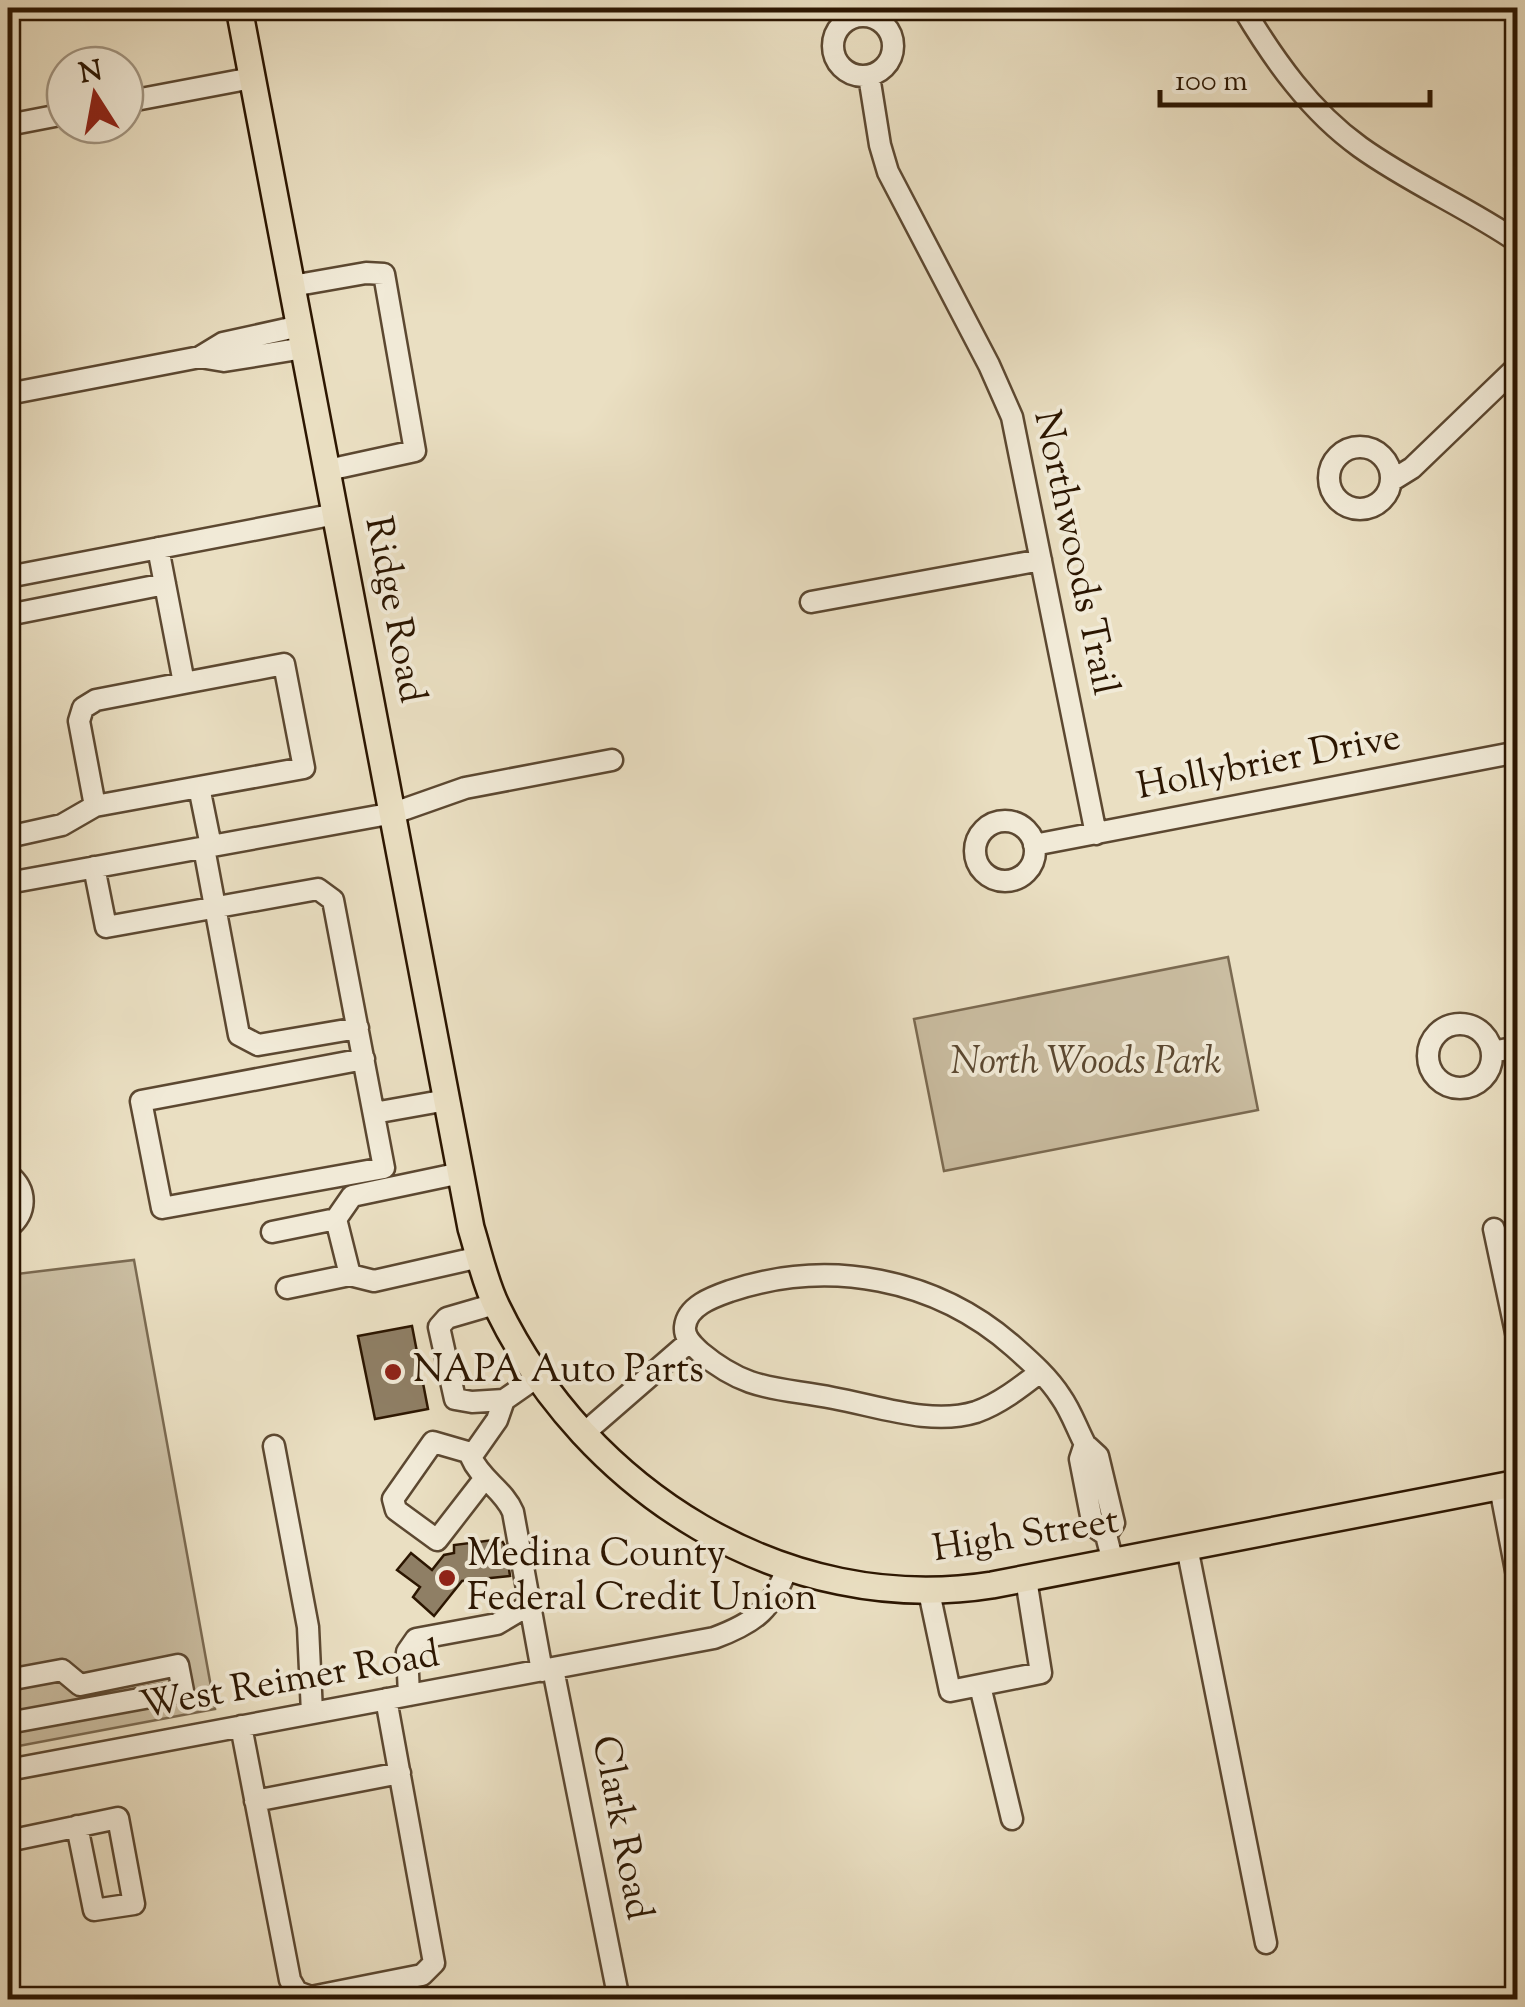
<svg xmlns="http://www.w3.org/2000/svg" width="1525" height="2007" viewBox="0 0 1525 2007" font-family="'Sorts Mill Goudy',serif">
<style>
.green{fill:#cabda1;stroke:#7b6a51;stroke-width:2.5}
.building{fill:#8f7f65;stroke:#2c1601;stroke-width:2.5}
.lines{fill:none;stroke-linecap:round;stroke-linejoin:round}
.minor-casing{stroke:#5c4831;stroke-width:25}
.major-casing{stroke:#2c1601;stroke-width:30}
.minor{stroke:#f1ead7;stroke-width:20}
.major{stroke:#eadfc2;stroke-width:25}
.poi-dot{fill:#8f2418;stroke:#f1ead7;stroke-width:4}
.labels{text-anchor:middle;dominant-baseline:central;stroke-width:8;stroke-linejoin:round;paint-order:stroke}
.street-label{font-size:38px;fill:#2c1601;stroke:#f1ead7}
.park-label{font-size:38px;font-style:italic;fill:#5b4831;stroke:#f1ead7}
.poi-label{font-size:38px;fill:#2c1601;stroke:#f1ead7;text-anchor:start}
</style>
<rect width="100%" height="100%" fill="#eadfc2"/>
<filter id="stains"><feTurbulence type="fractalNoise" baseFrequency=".002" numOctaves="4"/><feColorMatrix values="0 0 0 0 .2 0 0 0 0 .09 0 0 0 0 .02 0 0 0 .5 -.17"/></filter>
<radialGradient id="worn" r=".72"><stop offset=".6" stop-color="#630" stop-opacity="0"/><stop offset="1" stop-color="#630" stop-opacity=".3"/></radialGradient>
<path class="green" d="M1228 957 1258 1110 944 1171 914 1019Z
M134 1260 215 1709 8 1748V1275Z"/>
<path class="building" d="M412 1326 428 1409 375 1419 358 1336Z
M501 1539 506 1548 510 1576 462 1581 434 1616 413 1597 420 1587 397 1570 411 1553 432 1570 444 1555 454 1553V1545Z"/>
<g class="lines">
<g class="minor-casing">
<path id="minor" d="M1243 8C1274 60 1310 111 1360 147 1410 183 1467 207 1518 242
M833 46a30 30 0 1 1 60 0a30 30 0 1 1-60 0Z
M869 76 880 145 888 172 989 365 1012 417 1096 834
M125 102 252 78
M8 125 65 114
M292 286 366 273 384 274 415 451 328 470
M200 357 224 361 304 348
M8 394 200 357 223 343 300 326
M1329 478a31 31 0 1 1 62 0a31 31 0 1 1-62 0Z
M1391 481 1412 468 1518 366
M158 548 184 683 284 664 304 768 199 787 211 846
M8 577 336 514
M811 602 1041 560
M8 622 13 614 165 584
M95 806 199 787
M975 851a30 30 0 1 1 60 0a30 30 0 1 1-60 0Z
M8 837 62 825 95 806 79 721 83 708 96 700 184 683
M1034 845 1518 752
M204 848 239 1035 258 1045 358 1028
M94 867 106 927 318 889 333 900 384 1168 162 1208 141 1101 364 1059
M8 883 394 813 465 788 612 760
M1428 1056a32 32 0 1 1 64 0a32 32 0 1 1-64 0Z
M1492 1052 1518 1047
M374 1113 447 1100
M8 1174C28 1190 27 1213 8 1228
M336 1219 350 1275
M1494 1229 1518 1342
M272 1232 336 1219 352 1196 461 1173
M287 1288 350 1275 374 1281 480 1257
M495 1304 447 1318 439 1327 455 1399 472 1402 504 1400
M1040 1372C1021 1387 999 1404 976 1412 931 1426 878 1406 833 1398 776 1387 748 1392 700 1352 693 1345 684 1338 685 1327 687 1306 713 1297 730 1291 829 1258 936 1278 1014 1347 1031 1362 1049 1378 1061 1397 1071 1411 1077 1429 1085 1444
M537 1377 504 1400 497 1420 471 1457C480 1479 504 1490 513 1512L542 1671
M582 1435 689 1342
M274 1446 308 1627 312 1713
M471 1453 433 1442 393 1499 396 1510 437 1540 485 1478
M1500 1487 1518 1581
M1106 1535 1114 1523 1098 1456 1085 1444 1080 1459 1093 1526 1106 1535 1113 1562
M1187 1547 1266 1943
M929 1592 950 1691 1041 1673 1026 1579
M553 1669 619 2000
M8 1680 62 1670 80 1685 178 1665 183 1691 8 1723
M980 1686 1012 1819
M409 1695 407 1652 416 1639 497 1624 529 1605
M241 1726 290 1980 297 1992 311 1997 422 1975 434 1963 386 1699
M8 1770 714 1638C757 1622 772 1609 788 1566
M255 1801 400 1773
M8 1841 118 1818 134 1904 94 1910 77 1826"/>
</g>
<g class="major-casing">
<path id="major" d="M239 8 471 1228C479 1254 485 1283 497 1307 586 1491 785 1618 992 1585L1518 1483"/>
</g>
<use href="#minor" class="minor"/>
<use href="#major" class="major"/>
</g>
<g class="poi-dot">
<circle cx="393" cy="1372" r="10"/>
<circle cx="447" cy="1578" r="10"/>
</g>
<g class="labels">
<g class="street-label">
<text transform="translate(1074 553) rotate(78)">Northwoods Trail</text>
<text transform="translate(393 610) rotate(79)">Ridge Road</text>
<text transform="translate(1269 764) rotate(-11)">Hollybrier Drive</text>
<text transform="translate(1026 1537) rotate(-9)">High Street</text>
<text transform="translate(290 1682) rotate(-10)">West Reimer Road</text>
<text transform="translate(620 1828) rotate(79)">Clark Road</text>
</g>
<g class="park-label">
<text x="1086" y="1064">North Woods Park</text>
</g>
<g class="poi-label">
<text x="413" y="1372">NAPA Auto Parts</text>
<text x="467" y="1556">Medina County<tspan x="467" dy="44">Federal Credit Union</tspan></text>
</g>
</g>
<rect width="1525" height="2007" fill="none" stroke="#eadfc2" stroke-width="40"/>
<rect x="10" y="10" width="1505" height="1987" fill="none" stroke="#2c1601" stroke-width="5"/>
<rect x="20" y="20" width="1485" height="1967" fill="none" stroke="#2c1601" stroke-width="2.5"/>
<g transform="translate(95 95) rotate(349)"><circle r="48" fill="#f1ead7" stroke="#a29581" stroke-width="2.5"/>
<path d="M0-8L18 38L0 25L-18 38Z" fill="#8f2418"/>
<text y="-15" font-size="28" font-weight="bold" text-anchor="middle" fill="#2c1601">N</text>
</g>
<path d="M1160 90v15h270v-15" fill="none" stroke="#2c1601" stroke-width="5"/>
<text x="1175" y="90" font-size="30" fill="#2c1601" stroke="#f1ead7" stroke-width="8" paint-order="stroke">100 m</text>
<rect width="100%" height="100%" filter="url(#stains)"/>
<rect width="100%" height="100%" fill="url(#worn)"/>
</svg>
